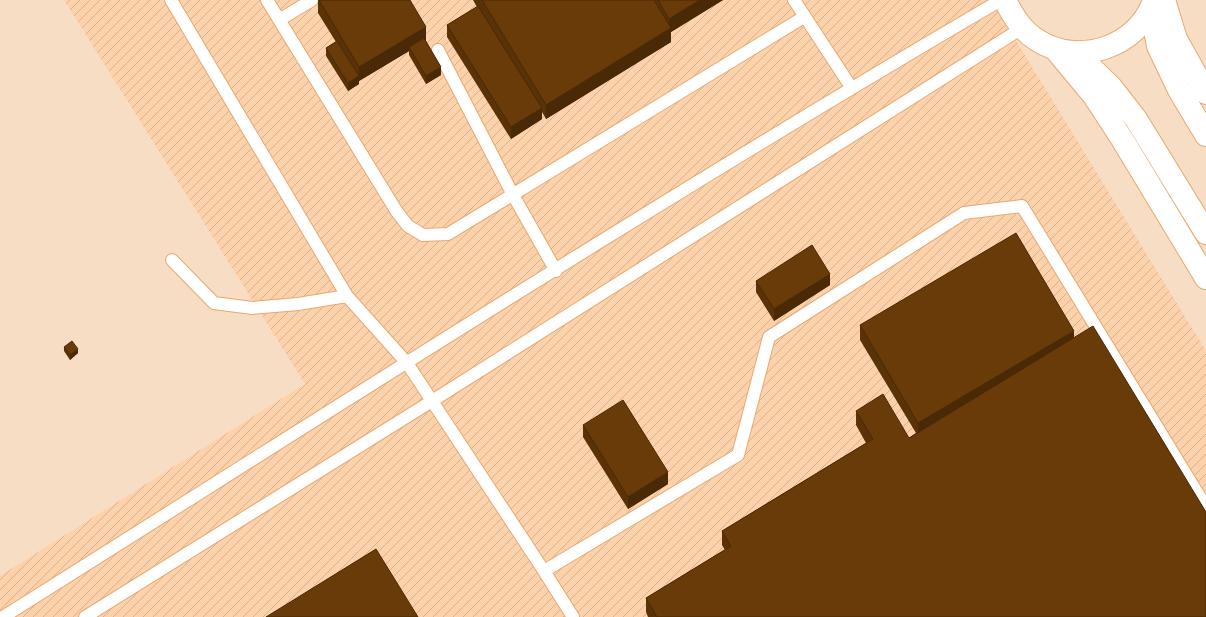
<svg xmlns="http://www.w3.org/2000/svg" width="1206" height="617" viewBox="0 0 1206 617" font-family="'DejaVu Sans',sans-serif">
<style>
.industrial{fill:url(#industrial-furrows)}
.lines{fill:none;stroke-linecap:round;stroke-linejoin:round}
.lane-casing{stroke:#e9a86d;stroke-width:14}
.secondary-casing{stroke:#e9a86d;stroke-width:24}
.lane{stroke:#fff;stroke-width:12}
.secondary{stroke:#fff;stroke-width:22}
.wall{fill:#593307}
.shaded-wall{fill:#492906}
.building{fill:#683b08;stroke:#492906}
</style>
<defs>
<pattern id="industrial-furrows" width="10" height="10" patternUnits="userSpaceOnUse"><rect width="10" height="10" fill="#fdd1aa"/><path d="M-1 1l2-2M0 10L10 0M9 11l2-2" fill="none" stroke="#d8b290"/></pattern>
</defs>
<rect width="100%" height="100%" fill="#f8ddc5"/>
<path class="industrial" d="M64 0H991L1206 351V617H0V576L305 384Z"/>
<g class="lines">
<g class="lane-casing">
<path id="lane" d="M171 0 347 296 407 363 544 571 738 455 769 337 964 213 1022 206 1206 507
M267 0 397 212 408 226 423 235 448 234 804 17
M794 0 851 87
M279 20 312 0
M438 50 513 195 556 271
M172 260 214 303 252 308 298 304 347 296
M544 571 573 617
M3 617C334 409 663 197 1001 0
M85 617 432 401 1022 28"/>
</g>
<g class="secondary-casing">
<path id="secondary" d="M1005 0C1013 16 1022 31 1037 40 1078 67 1139 47 1154 0
M1164 0 1176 39 1206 93
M1151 9 1158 46 1179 90 1206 135
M1055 49 1094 96 1122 139 1206 278
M1076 53 1111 87 1136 119 1206 233"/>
</g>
<use href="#lane" class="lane"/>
<use href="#secondary" class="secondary"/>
</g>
<path class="wall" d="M318 0H410L426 41 441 75 426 84 409 55V51L359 81V84L348 91 326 56V48L336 42 318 13Z
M473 0H723L671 32V42L546 119 542 112V119L511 139 447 37V25L477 7Z
M756 281 830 285 774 321 756 292Z
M860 325 1074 338 1206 617H648L646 612V598L725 550 722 545V531L866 443 856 425V411L909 438 916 433 860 340Z
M64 347 78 353 70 360 64 351Z
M583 425 668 484 628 509 583 437Z"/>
<path class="shaded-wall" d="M700 0H723L671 32V42L546 119V105L669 29V19Z
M426 27V41L409 47V51L359 81V84L348 91V83L359 76V67Z
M441 67V75L426 84V76Z
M542 108V119L511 139V127Z
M830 274V285L774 321V309Z
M1074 331V345L918 437V423Z
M78 349V353L70 360V355Z
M668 472V484L628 509V497Z"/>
<path class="building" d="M319 0H410L426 27 359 67Z
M482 0H654L671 28 546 105Z
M658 0H700L669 19Z
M478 6 542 108 511 127 447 25Z
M424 38 441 67 426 76 409 47Z
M337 41 359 76 348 83 326 48Z
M1016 233 1074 331 918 423 860 325Z
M812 245 830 274 774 309 756 281Z
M1093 326 1206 512V617H657L646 598 731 546 722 531 873 439 856 411 883 394 909 438Z
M72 341 78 349 70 355 64 347Z
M623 400 668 472 628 497 583 425Z
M376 549 418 617H266Z"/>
</svg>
